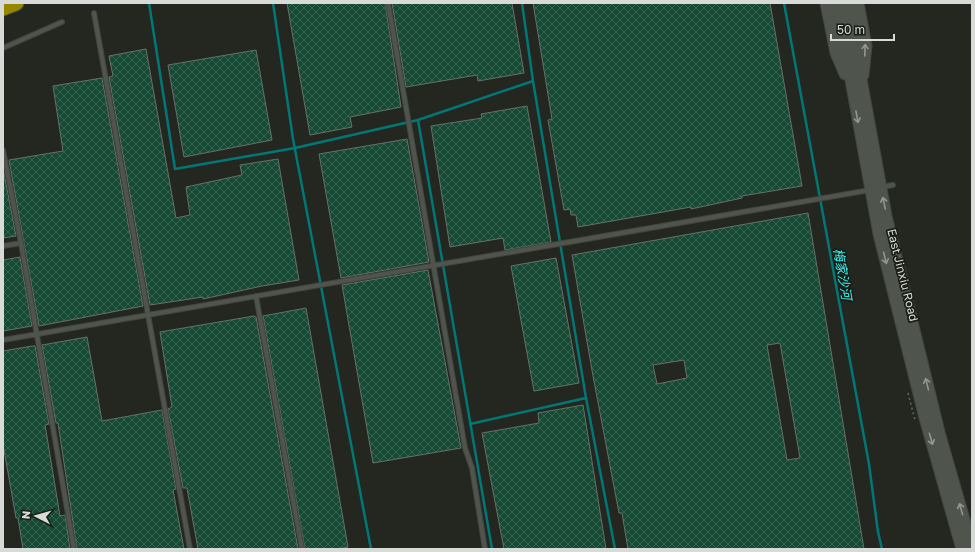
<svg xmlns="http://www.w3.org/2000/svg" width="975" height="552" viewBox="0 0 975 552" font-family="'Golos Text','Noto Sans SC',sans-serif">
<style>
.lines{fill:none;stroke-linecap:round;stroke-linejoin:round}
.stream{stroke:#017877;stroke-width:2.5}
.building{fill:url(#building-cross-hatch);stroke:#67706b;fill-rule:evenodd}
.lane-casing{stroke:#42453f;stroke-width:6}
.secondary-casing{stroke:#42453f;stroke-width:13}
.highway-casing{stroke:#42453f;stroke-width:17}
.path{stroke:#676b65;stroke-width:1.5;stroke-dasharray:2 3;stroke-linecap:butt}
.lane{stroke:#4f544c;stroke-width:4}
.secondary{stroke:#4f544c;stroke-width:11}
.highway{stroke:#958700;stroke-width:15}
.oneway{stroke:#939791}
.labels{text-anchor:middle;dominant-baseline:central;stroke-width:3.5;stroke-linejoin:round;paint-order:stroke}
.street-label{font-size:12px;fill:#d7dad6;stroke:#1a1e17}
.water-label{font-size:13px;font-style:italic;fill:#3bf4f2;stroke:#1a1e17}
</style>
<defs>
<pattern id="building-cross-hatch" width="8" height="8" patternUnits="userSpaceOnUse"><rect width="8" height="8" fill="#164a35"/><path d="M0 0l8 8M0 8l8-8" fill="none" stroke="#376452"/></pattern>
</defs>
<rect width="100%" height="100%" fill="#232720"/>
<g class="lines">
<path class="stream" d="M149 3 175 169 295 148 418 120 533 81 522 3
M273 3 293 139 371 549
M784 3 869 464 878 532 882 549
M418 120 492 549
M586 398 615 549
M470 424 586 398 533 81"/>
</g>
<path class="building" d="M287 3H385L401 107 350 117 352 127 310 135Z
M392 3H512L524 73 478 81 477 75 406 87Z
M533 3H770L802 186 742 196V198L691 209V207L578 227 576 215H571L570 209 564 210 548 120 552 119Z
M146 49 176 218 190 215 186 187 242 175 240 165 278 159 299 280 262 286 203 299V297L150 305 109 77 113 76 109 56Z
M256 50 272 140 184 157 168 65Z
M102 78 143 306 39 326 9 160 63 151 53 86Z
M527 106 551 242 505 250 503 238 450 247 431 126 482 118 481 114Z
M407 139 429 262 341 278 319 154Z
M3 168 16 236 3 238Z
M808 213 864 549H628L622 513H619L593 376 572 255ZM780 343 800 458 787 460 767 345ZM684 360 687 378 657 384 653 365Z
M20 257 32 326 3 331V260Z
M556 258 579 383 534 391 511 266Z
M428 270 461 448 373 463 342 285Z
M306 308 348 547 337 549H305L263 316Z
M254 316 256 317 298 549H198L187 488H183L168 409 172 407 160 332Z
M87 337 102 421 162 410 176 489 173 490 184 549H77L58 423H56L42 345Z
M32 346H35L49 424 45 425 60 516 65 515 70 549H23L18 518H16L3 444V351Z
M583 405 606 549H504L482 433 539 423 538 413Z"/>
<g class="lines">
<g class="lane-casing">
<path id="lane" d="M388 3 465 448 472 468 485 549
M94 13 190 549
M3 48 62 22
M3 150 21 243
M882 187 893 185
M3 246 21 243 74 549
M256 296 302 549
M3 340 870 190"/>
</g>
<g class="secondary-casing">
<path id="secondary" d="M826 3 836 53 845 74
M837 3 879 234 925 418 962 549
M847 3 886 216 940 436 972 547
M858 3 866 46 863 75"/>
</g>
<g class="highway-casing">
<path id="highway" d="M3 8 16 3"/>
</g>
<path class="path" d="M908 393 915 420"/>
<use href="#lane" class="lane"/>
<use href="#secondary" class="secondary"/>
<use href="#highway" class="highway"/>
</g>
<defs><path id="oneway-shaft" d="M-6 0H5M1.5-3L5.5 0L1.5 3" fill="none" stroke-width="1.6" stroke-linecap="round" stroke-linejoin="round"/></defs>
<g class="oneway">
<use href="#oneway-shaft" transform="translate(865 50) rotate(-88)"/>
<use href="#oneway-shaft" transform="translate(857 117) rotate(80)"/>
<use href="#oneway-shaft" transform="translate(884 203) rotate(-102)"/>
<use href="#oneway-shaft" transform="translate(885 258) rotate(76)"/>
<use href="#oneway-shaft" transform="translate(927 384) rotate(-104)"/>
<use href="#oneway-shaft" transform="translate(931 439) rotate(74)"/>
<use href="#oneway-shaft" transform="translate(961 509) rotate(-106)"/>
</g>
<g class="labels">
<g class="street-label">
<text transform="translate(903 275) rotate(76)">East Jinxiu Road</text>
</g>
<g class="water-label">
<text transform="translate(843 274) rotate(80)">梅家沙河</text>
</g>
</g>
<rect width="975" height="552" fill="none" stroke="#d7dad6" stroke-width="8"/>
<g transform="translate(36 516) rotate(276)" stroke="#1a1e17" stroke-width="3" paint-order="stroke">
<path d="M0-3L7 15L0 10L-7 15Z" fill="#d7dad6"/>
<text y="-6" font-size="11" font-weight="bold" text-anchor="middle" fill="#d7dad6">N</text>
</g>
<path d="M831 34v6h63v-6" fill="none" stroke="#d7dad6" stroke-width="2"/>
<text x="837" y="34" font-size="12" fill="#d7dad6" stroke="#1a1e17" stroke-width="3" paint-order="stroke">50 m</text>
</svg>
